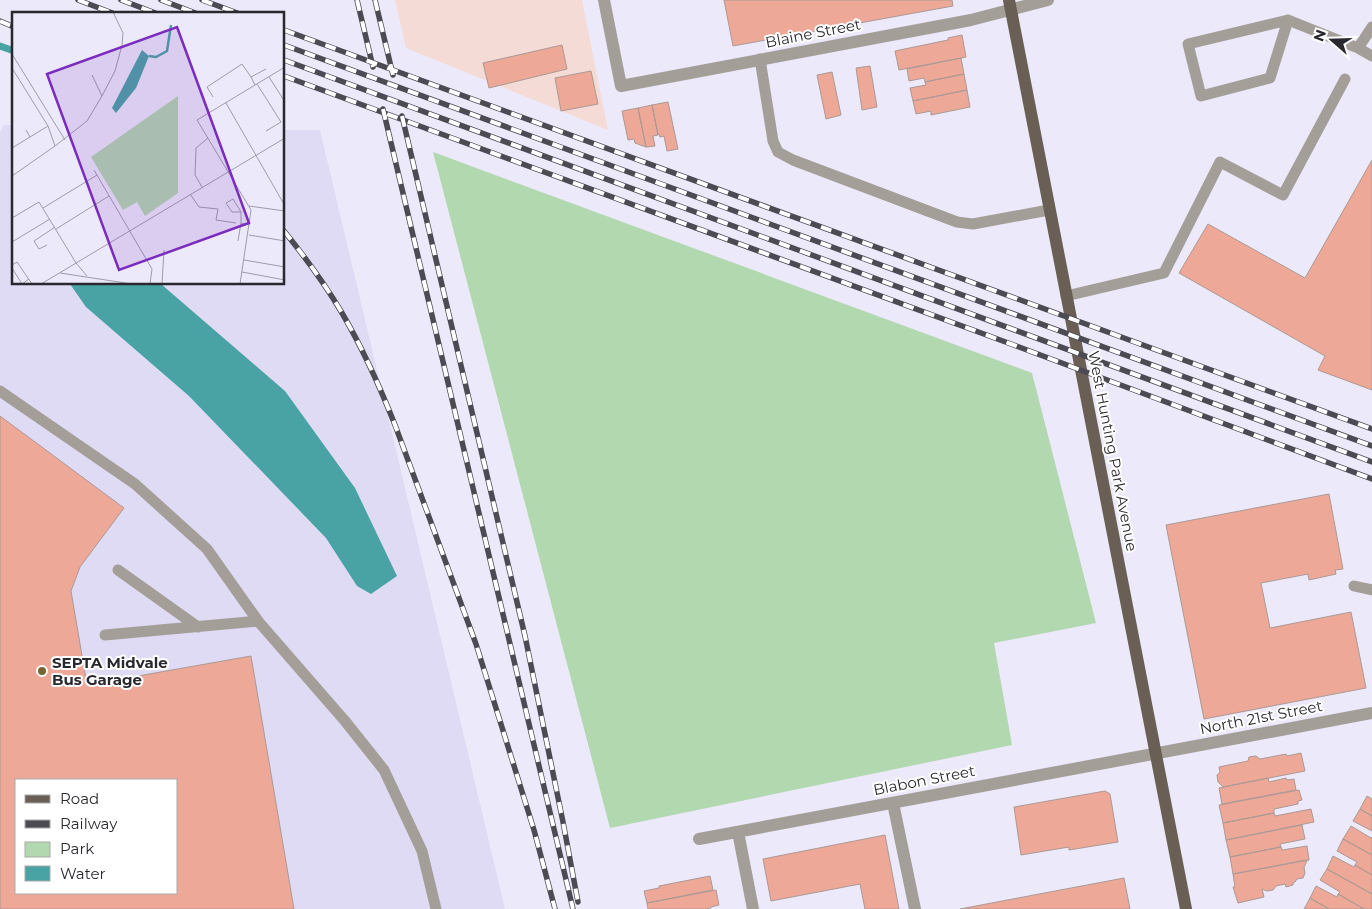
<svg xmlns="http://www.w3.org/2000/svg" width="1372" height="909" viewBox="0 0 1372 909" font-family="Montserrat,sans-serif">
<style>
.built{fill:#e0dbf4;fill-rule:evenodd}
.industrial{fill:#f5dbd6}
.green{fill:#b2d8af}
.water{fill:#49a3a4}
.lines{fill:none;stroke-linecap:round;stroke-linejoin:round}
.stream{stroke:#49a3a4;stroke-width:7}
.building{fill:#eea898;stroke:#ab9994;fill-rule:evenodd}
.lane{stroke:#a49e99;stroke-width:11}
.street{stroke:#a49e99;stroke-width:12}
.primary{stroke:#695f55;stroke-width:12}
.rail-casing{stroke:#4c4a52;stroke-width:5.5}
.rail{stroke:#fff;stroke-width:4;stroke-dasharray:11;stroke-linecap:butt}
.poi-dot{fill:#746532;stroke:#fff;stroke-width:2}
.labels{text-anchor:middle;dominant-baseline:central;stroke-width:4;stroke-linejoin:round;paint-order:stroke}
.street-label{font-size:15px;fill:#29282e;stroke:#fff}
.poi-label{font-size:15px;font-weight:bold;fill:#29282e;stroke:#fff;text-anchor:start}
.inset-river{fill:none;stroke:#49a3a4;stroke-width:2.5}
.inset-road{fill:none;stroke:#9e9ca8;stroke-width:1}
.view{fill:#7b2cbf;fill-opacity:0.15;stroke:#7b2cbf;stroke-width:2.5}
.inset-edge{fill:none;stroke:#29282e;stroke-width:2.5}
</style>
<rect width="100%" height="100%" fill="#ece9fa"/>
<path class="built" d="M4 125H14V284H284V130H320L505 909H0V132ZM16 780H176V893H16Z"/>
<path class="industrial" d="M395 0H582L608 130 406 48Z"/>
<path class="green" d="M433 152 1032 373 1096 623 994 643 1012 745 610 828Z"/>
<path class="water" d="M70 284H161L285 391 355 488 397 576 371 594 357 586 326 538 189 396 86 307Z"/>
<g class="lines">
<path class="stream" d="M0 46 14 51"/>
</g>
<path class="building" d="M724 0H952L953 6 733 46Z
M962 35 966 57 899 70 895 51 948 40V38Z
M562 45 567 69 489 88 483 63Z
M961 58 964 74 925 82 924 78 909 81 907 69Z
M870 66 877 107 862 110 856 68Z
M591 71 598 104 561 111 555 78Z
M832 72 841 115 826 119 817 75Z
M964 74 967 90 913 101 910 88 926 85 925 82Z
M967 90 970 107 931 115V111L916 114 913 101Z
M668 102 678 149 667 151 664 136 660 137 659 134 658 135 652 105Z
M652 105 658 135 653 136 655 146 647 147H646L638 108Z
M638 108 646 147 635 143 634 139 628 140 622 111Z
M1372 160V390L1318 370 1325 356 1179 273 1208 224 1305 278Z
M0 416 124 508 80 567 71 591 87 685 251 656 294 909H0ZM16 780H176V893H16Z
M1329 494 1343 569 1335 570 1336 574 1309 580 1308 574 1261 583 1270 628 1351 612 1366 688 1204 719 1166 525Z
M1301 753 1305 771 1223 787 1218 782 1217 775 1220 772 1219 767 1248 761 1249 757 1256 756 1260 759 1286 754 1287 756Z
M1268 778 1269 782 1286 778 1287 780 1294 779 1296 790 1222 804 1219 788Z
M1299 790 1302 800 1298 801V804L1274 809V813L1223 823 1219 805Z
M1105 791 1110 794 1118 842 1069 850V847L1021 855 1014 807Z
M1367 796 1372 799V816L1360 809Z
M1311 809 1314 822 1226 840 1223 823 1274 813 1275 816Z
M1360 809 1372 816V831L1353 821Z
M1302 825 1305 839 1280 844 1281 847 1230 857 1226 840Z
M1351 826 1371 838 1372 837V855L1343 839Z
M885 835 899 909H865L860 884 771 901 763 859Z
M1343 839 1372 855V875L1355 865 1357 862 1337 851Z
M1307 846 1309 860 1233 874 1230 857 1281 847 1282 850Z
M1333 856 1354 867 1355 865 1372 875V894L1327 869Z
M1306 860 1307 861 1304 867 1305 873 1303 878 1297 879 1295 882 1293 883V885L1286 887 1285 884 1276 886 1273 890 1267 891 1262 889 1264 897 1238 903 1233 887H1235L1233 874Z
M1327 869 1372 894V909H1364L1338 894 1340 892 1320 880Z
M710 876 713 890 647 903 644 891 659 888V886Z
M1124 878 1130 909H960Z
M1316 886 1337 897 1338 894 1364 909H1329L1310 898Z
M716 890 719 905 711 907V908L704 909H648L647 903Z
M1310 898 1329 909H1304Z"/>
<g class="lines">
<path class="lane" d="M1288 20 1270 78 1201 96 1188 44 1288 20 1358 48 1372 27
M1358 48 1372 56
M760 59 773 141 778 152 793 160 957 222 973 224 1049 210
M1066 296 1164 273 1220 162 1283 195 1345 79
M0 391 135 484 207 549 258 621 105 635
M118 570 198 627
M1354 586 1372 590
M258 621 345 721 384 770 422 851 436 909"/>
<path class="street" d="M604 0 621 86 971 20 1048 0
M893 803 915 909
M738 832 753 909
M699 839 1372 713"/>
<path class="primary" d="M1009 0 1186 909"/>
<g class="rail-casing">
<path id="rail" d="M78 0 115 14
M121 0 158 14
M161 0 198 14
M202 0 240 14
M357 0 373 67
M375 0 393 75
M0 21 14 27
M284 30 1372 429
M284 45 1372 446
M284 60 1372 462
M284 76 1011 344 1372 479
M383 109 573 909
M402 116 525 636 563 822 578 902
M284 231C305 257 325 284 342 313 363 349 380 387 395 425L476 644 534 830 555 909"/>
</g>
<use href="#rail" class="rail"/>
</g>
<circle class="poi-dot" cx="42" cy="671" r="5"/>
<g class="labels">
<g class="street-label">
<text transform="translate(813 33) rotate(-11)">Blaine Street</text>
<text transform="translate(1113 451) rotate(79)">West Hunting Park Avenue</text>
<text transform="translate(1261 717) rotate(-11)">North 21st Street</text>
<text transform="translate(924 780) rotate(-11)">Blabon Street</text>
</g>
<g class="poi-label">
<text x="52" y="662">SEPTA Midvale<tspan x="52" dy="17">Bus Garage</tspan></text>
</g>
</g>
<g transform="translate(12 12)">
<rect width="272" height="272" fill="#ece9fa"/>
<path d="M166 84V181L133 204 125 190 111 198 79 145Z" fill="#b2d8af"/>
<path d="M130 38 137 44 124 76 104 101 100 96Z" fill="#49a3a4"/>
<path class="inset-river" d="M137 44 144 45 155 39 159 13"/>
<path class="inset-road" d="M0 42 53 128M0 56 36 114M80 63 90 84 103 59 110 33 111 21 101 0M257 65 273 90M245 72 269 110 254 119M243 73 239 65 254 57M201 85 195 75 230 52 239 65M214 91 273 194M14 118 18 125 36 114 43 134 75 109 90 84M0 136 18 125M82 158 140 257 138 272M0 164 43 134M190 175 183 163 184 136 196 126M178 182 187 195 206 197 204 208 224 211M237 194 273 199M31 196 85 163M229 200H220L214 191 221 187 229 200V211L238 213M0 206 27 190 64 251M44 217 97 184M237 223 273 229M226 229 229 211M0 230 38 207M35 233 27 237 22 229 43 215M232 248 273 255M64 251 75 264M0 253 5 250 20 272M0 256 10 272 17 267M230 260 273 268M48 261 120 272M29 272 273 126M150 272 152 238M228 272 239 198 185 108 273 55"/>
<path class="view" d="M165 15 237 211 107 258 35 62Z"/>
<rect width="272" height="272" class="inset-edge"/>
</g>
<rect x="15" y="779" width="162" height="115" fill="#ffffff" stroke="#a9a9ab"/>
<rect x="25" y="795" width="25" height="8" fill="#695f55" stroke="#a9a9ab"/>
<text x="60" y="804" font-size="15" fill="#29282e">Road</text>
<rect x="25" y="820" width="25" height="8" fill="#4c4a52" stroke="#a9a9ab"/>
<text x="60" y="829" font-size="15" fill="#29282e">Railway</text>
<rect x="25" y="842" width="25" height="15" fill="#b2d8af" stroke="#a9a9ab"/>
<text x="60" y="854" font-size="15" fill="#29282e">Park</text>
<rect x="25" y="866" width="25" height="15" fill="#49a3a4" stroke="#a9a9ab"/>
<text x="60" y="879" font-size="15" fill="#29282e">Water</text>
<g transform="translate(1332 40) rotate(290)" stroke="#ffffff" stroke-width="4" paint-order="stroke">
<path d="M0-4L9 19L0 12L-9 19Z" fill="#29282e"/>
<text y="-8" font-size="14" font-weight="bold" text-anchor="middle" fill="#29282e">N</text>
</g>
</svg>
